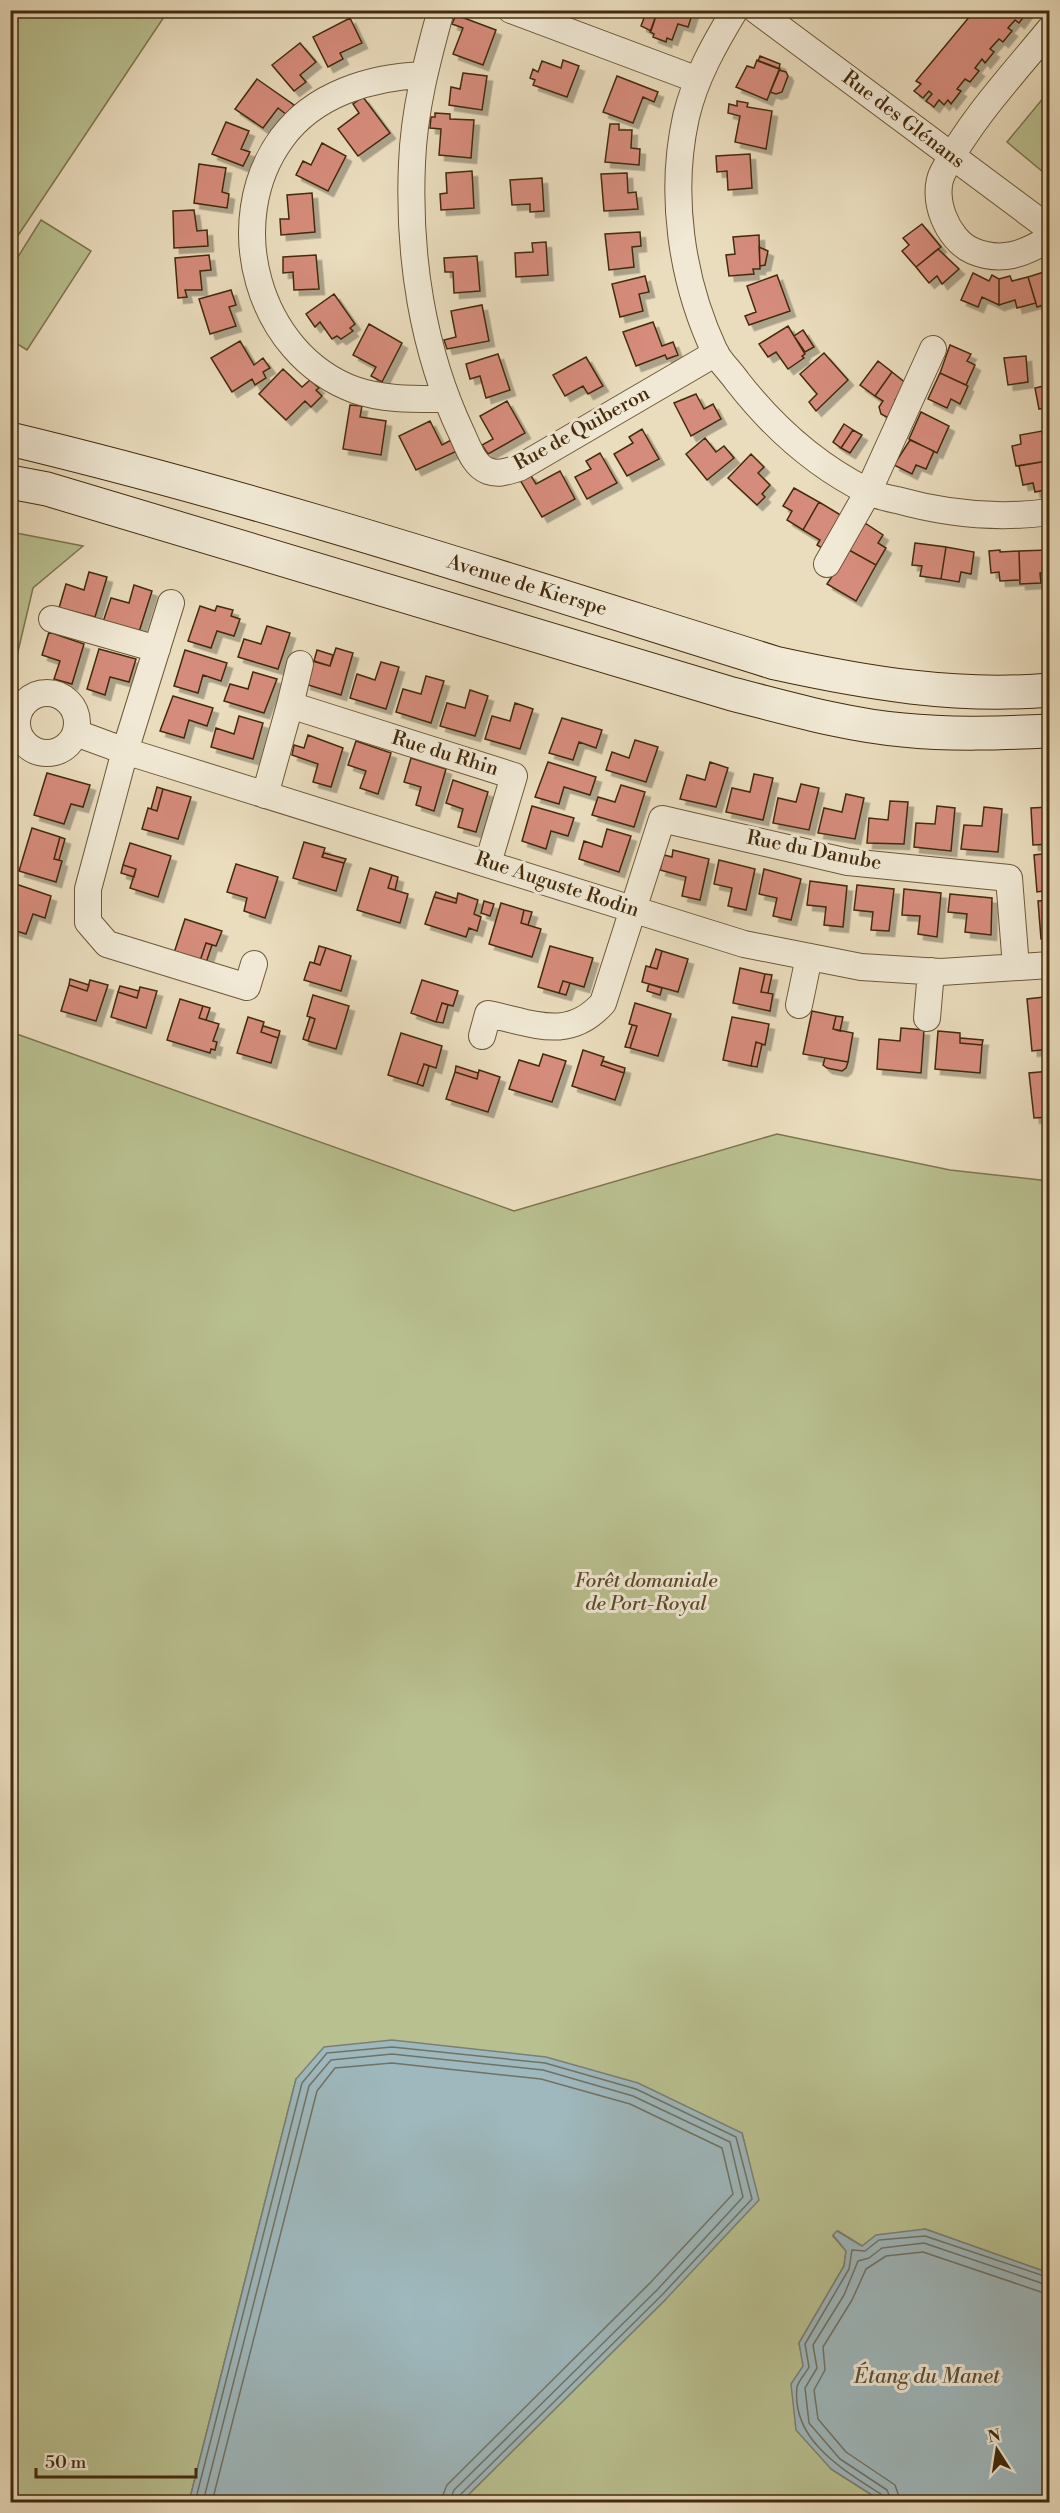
<svg xmlns="http://www.w3.org/2000/svg" width="1060" height="2513" viewBox="0 0 1060 2513" font-family="'Libre Bodoni',serif">
<style>
.green{fill:#b9c090;stroke:#7e764e;stroke-width:1.5}
.water{fill:#9eb8bd;stroke:#7a8076;stroke-width:1.5}
.lines{fill:none;stroke-linecap:round;stroke-linejoin:round}
.shore{stroke:#707264;stroke-width:1.5}
.building{fill:#d68c7b;stroke:#432b0c;stroke-width:1.5;filter:url(#shadow)}
.minor-casing{stroke:#6d5838;stroke-width:28}
.secondary-casing{stroke:#432b0c;stroke-width:35}
.minor{stroke:#f1e9d5;stroke-width:26}
.secondary{stroke:#f1e9d5;stroke-width:33}
.labels{text-anchor:middle;dominant-baseline:central;stroke-width:6;stroke-linejoin:round;paint-order:stroke}
.street-label{font-size:20px;fill:#432b0c;stroke:#f1e9d5}
.park-label{font-size:20px;font-style:italic;fill:#5b4926;stroke:#f1e9d5}
.water-label{font-size:21px;font-style:italic;fill:#5a4e38;stroke:#f1e9d5}
</style>
<defs>
<filter id="shadow"><feDropShadow dx="5.5" dy="5.5" stdDeviation="0" flood-color="#0004"/></filter>
</defs>
<rect width="100%" height="100%" fill="#eaddbe"/>
<filter id="stains"><feTurbulence type="fractalNoise" baseFrequency=".00333" numOctaves="4"/><feColorMatrix values="0 0 0 0 .2 0 0 0 0 .09 0 0 0 0 .02 0 0 0 .5 -.17"/></filter>
<radialGradient id="worn" r=".72"><stop offset=".6" stop-color="#630" stop-opacity="0"/><stop offset="1" stop-color="#630" stop-opacity=".3"/></radialGradient>
<path class="green" d="M11 10 168 11 11 246 10 11Z
M1049 91V177L1007 142Z
M41 220 91 251 27 350 11 340V268Z
M11 532 83 546 33 588 11 681Z
M11 1032 514 1211 777 1134 950 1170 1049 1181V2273L925 2229 862 2246 838 2231 833 2236 846 2251 844 2266 799 2343 831 2469 883 2502H461L666 2299 749 2162 742 2133 296 2079 189 2502H11Z"/>
<path class="water" d="M392 2040 546 2057 638 2083 742 2133 759 2200 666 2299 461 2502H189L296 2079 324 2047Z
M925 2229 1049 2273V2502H883L831 2469 796 2430 791 2384 803 2366 799 2343 844 2266 846 2251 833 2235 837 2231 862 2246 876 2235Z"/>
<g class="lines">
<path class="shore" d="M195 2502 302 2083 327 2053 392 2047 545 2063 636 2089 736 2137 752 2199 662 2295 459 2496 457 2502
M203 2502 309 2086 331 2060 392 2054 543 2070 633 2096 730 2142 743 2197 657 2290 454 2490 449 2502
M212 2502 317 2091 335 2068 392 2063 541 2079 630 2104 722 2148 733 2194 650 2283 447 2485 440 2502
M885 2502 882 2495C844 2470 791 2441 797 2387 798 2381 806 2373 809 2367L805 2344 849 2269 852 2250 865 2251 879 2240 925 2236 1050 2278
M892 2502 887 2490 840 2459 809 2423 805 2388 817 2368 813 2345 844 2295 858 2261 869 2258 882 2248 924 2243 1050 2286
M901 2502 895 2485 846 2452 818 2419 814 2390 825 2370 823 2347 852 2300 866 2269 886 2256 923 2252 1050 2295"/>
</g>
<path class="building" d="M647 10H658L651 31 641 26Z
M658 10H688L693 12 688 27 678 24 672 40 667 38 666 42 653 37 654 34 650 32Z
M975 10 1028 11 1019 23 1015 20 1008 28 1012 31 1003 42 999 39 990 49 994 52 985 63 982 59 975 68 979 71 970 82 965 79 957 89 961 91 951 104 948 100 944 105 939 100 934 107 926 101 932 94 929 91 923 98 914 91 921 84 916 81Z
M456 15 496 30 483 65 453 54 463 28 452 24Z
M350 18 362 43 340 53 343 59 328 67 313 37Z
M300 43 316 62 300 75 306 82 294 91 272 65Z
M760 56 780 64 779 69 758 61Z
M563 60 579 66 567 97 533 85 535 80 530 78 533 69 538 72 542 61 561 68Z
M757 60 780 69 767 100 736 87 747 66 754 68Z
M779 70 786 72 788 76 782 92 776 94 770 92Z
M463 73 487 76 482 110 449 105 451 87 460 89Z
M617 76 658 92 654 102 643 97 633 123 603 112Z
M257 79 294 105 287 115 278 108 263 128 235 109Z
M363 97 390 133 358 156 338 129 359 113 353 104Z
M737 101 748 103 747 107 772 111 766 149 735 142 740 116 728 113 729 104 737 106Z
M435 113 450 114V119L474 120 471 158 439 155 441 129 430 128 431 117H435Z
M226 122 249 131 241 149 250 152 243 166 212 154Z
M610 124H619V130H632L631 148 640 149 639 165 605 162Z
M322 143 346 156 328 191 296 175 303 161 311 165Z
M750 154 752 188 728 190 727 171 717 172 716 156Z
M199 164 226 168 222 192 229 194 227 208 194 203Z
M472 171 474 208 441 210 440 194 447 193 446 173Z
M627 173 628 193 636 192 638 209 604 211 601 174Z
M542 178 544 211 530 212V204L512 205 510 180Z
M312 193 315 232 281 235 280 219H289L287 195Z
M194 210 197 231 207 230 208 246 174 248 173 211Z
M922 224 941 247 916 267 902 251 909 245 903 238Z
M640 232 641 246 632 247 634 267 609 270 605 234Z
M759 235 760 269H753L754 274 729 276 726 255 735 254 733 237Z
M546 242 548 275 516 277 515 253 533 252 532 243Z
M759 247 768 251 765 265 760 266Z
M938 249 959 269 942 284 937 276 929 283 916 267Z
M209 255 211 270 200 271 202 290H185L187 297 178 298 175 258Z
M316 255 319 289 294 290 293 272 283 273V257Z
M477 256 480 291 454 293 453 272H445L444 258Z
M1050 270V303L1037 307 1028 277Z
M973 273 989 281 992 275 999 279V305L982 297 978 307 961 300Z
M777 275 790 311 749 325 745 316 756 312 747 286Z
M645 276 649 292 639 294 643 311 620 317 612 284Z
M1010 276 1012 281 1028 277 1036 303 1017 308 1015 300 999 305V279Z
M231 290 236 305 229 307 236 326 210 334 199 299Z
M334 294 355 324 350 328 353 331 341 339 337 336 332 339 320 322 315 327 306 314Z
M482 305 489 341 447 349 444 340 456 337 451 311Z
M653 322 662 346 673 342 678 355 667 359 665 355 636 366 623 332Z
M369 324 402 343 382 382 371 376 376 367 353 355Z
M788 326 805 354 802 356 804 358 788 369 776 352 768 357 759 344Z
M803 330 814 347 805 352 794 336Z
M240 341 254 365 263 358 270 368 263 372 266 378 255 385 252 379 232 392 211 358Z
M950 345 971 354 967 361 975 365 966 385 940 373Z
M824 353 848 380 816 411 809 402 817 394 800 374Z
M498 354 510 390 486 398 480 376 470 379 466 364Z
M1026 356 1028 382 1008 385 1004 358Z
M586 357 603 386 588 394 583 386 565 396 553 375Z
M878 361 892 372 875 396 860 385Z
M283 369 302 387 310 380 319 388 316 390 322 396 311 407 305 401 286 420 259 394Z
M892 372 907 384 895 400 900 403 892 420 881 414 879 407 883 401 875 396Z
M940 373 968 386 960 404 951 399 947 408 928 399Z
M1044 386 1049 407 1039 409 1035 388Z
M696 394 704 409 713 404 721 419 691 436 674 403Z
M507 401 525 433 488 454 482 445 493 439 480 416Z
M350 405 362 406 360 417 386 421 381 455 343 449Z
M921 412 949 426 937 453 909 439Z
M430 421 442 445 451 440 457 451 416 470 399 436Z
M844 424 853 430 841 448 833 442Z
M642 429 659 459 627 476 614 454 633 443 629 437Z
M853 430 862 435 850 453 841 448Z
M1042 431 1047 461 1016 466 1012 446 1021 444 1020 435Z
M705 438 716 452 724 446 734 458 707 480 686 454Z
M910 440 934 451 926 469 916 465 912 474 894 465Z
M600 453 617 483 587 499 575 477 591 469 586 461Z
M751 454 764 467 758 473 770 485 762 494 765 497 757 505 728 478Z
M1047 461 1050 489 1035 492 1033 483 1023 485 1019 466Z
M560 471 575 499 542 517 520 480 530 474 536 484Z
M794 488 819 502 803 530 787 520 792 511 783 506Z
M819 502 844 517 825 550 817 545 820 540 803 530Z
M865 523 883 535 878 543 886 548 876 565 849 550Z
M915 543 946 547 941 579 920 576 922 566 912 565Z
M946 547 974 552 971 574 961 572 959 582 941 579Z
M849 550 876 565 856 601 827 584Z
M1000 550V552L1019 551 1020 580 1000 581 999 572 991 573 989 551Z
M1048 550 1049 573H1040L1041 583 1020 584 1019 551Z
M89 572 107 577 95 617 59 608 66 584 84 590Z
M134 585 152 591 139 632 103 622 111 598 129 603Z
M200 606 215 611 217 606 233 610 231 616 240 619 234 636 217 631 211 648 188 641Z
M267 626 290 633 278 669 238 657 244 639 261 644Z
M49 632 84 644 72 684 54 679 60 661 42 655Z
M336 648 353 653 341 695 305 684 312 661 330 666Z
M99 649 136 659 129 682 110 677 105 695 87 689Z
M185 650 227 663 221 681 203 675 198 693 174 686Z
M317 650 333 655 330 666 314 661Z
M381 662 399 667 386 709 350 698 357 674 375 680Z
M253 672 277 679 264 713 224 701 230 684 248 689Z
M426 676 444 681 431 723 396 712 403 689 421 694Z
M470 690 488 696 475 736 440 726 447 703 465 708Z
M173 696 213 708 207 726 189 720 184 738 160 731Z
M515 703 533 709 520 749 485 739 492 716 510 721Z
M239 716 263 723 253 759 211 747 216 728 234 734Z
M562 718 602 730 596 748 579 742 573 760 549 753Z
M308 735 343 748 331 787 313 782 318 764 292 755 294 745 304 748Z
M635 740 658 747 646 782 606 770 612 752 629 758Z
M356 741 391 753 378 794 360 788 366 771 348 765Z
M411 758 446 769 434 811 416 805 421 787 404 782Z
M548 762 596 777 590 795 564 787 559 804 535 797Z
M710 762 728 768 716 807 680 799 687 775 705 780Z
M47 773 90 785 83 807 71 804 64 824 34 815Z
M754 774 773 778 763 820 726 812 732 788 750 792Z
M453 780 488 792 476 832 458 827 463 809 446 803Z
M801 784 819 788 809 830 773 823 778 798 796 802Z
M621 785 645 792 634 827 592 815 598 797 615 802Z
M157 787 163 789 157 811 151 809Z
M163 789 191 797 178 839 142 829 148 808 157 811Z
M846 794 864 798 855 839 818 833 824 808 842 812Z
M890 801 908 802 904 844 867 843 869 818 888 820Z
M532 806 574 818 568 836 551 831 546 849 522 841Z
M937 806 955 808 951 851 914 847 916 823 935 824Z
M984 807 1002 809 998 852 961 849 964 825 982 826Z
M1050 807V844L1033 845 1031 808Z
M32 828 60 837 54 859 62 861 56 882 19 871Z
M607 829 631 836 619 872 579 859 584 841 602 847Z
M60 837 65 839 59 860 54 859Z
M304 842 325 848 322 857 344 863 336 891 293 878Z
M130 843 171 856 158 897 130 888 136 869 123 865Z
M673 850 709 859 700 900 682 896 686 877 660 870 664 855 672 857Z
M324 853 346 859 344 863 322 857Z
M1050 853V890L1037 892 1034 855Z
M719 860 755 869 746 910 728 906 732 888 714 884Z
M236 864 278 877 265 918 244 911 247 898 227 892Z
M123 865 136 869 134 877 121 873Z
M370 868 392 875 388 888 408 894 400 923 357 910Z
M764 869 801 879 791 920 773 916 777 898 759 894Z
M392 875 398 877 395 890 388 888Z
M810 881 847 886 843 927 824 925 826 907 807 905Z
M10 882 51 896 45 918 33 914 26 934 10 929Z
M857 885 894 889 889 931 871 930 873 912 854 910Z
M904 889 941 893 937 937 918 934 920 916 902 915Z
M436 892 457 899 456 903 434 897Z
M458 893 478 900 474 914 481 917 477 931 469 928 466 937 425 924 434 897 456 903Z
M950 894 992 898 991 935 965 932 967 914 948 912Z
M1050 900V938L1041 939 1038 901Z
M484 901 494 904 490 916 481 913Z
M501 903 524 910 521 923 541 929 532 957 489 944Z
M524 910 532 912 528 925 521 923Z
M185 919 222 931 216 946 206 943 200 961 174 953Z
M206 943 212 945 206 963 200 961Z
M319 946 326 948 320 965 314 963Z
M550 946 593 958 584 987 563 981 559 993 538 987Z
M326 948 351 956 341 991 304 980 310 962 320 965Z
M656 949 662 951 657 969 650 967Z
M662 951 688 959 678 992 642 982 646 966 657 969Z
M740 968 765 974 761 992 773 994 770 1011 733 1003Z
M765 974 772 975 768 993 761 992Z
M70 979 89 985 87 991 69 985Z
M90 980 108 985 96 1021 61 1011 69 985 87 991Z
M422 980 458 991 453 1006 442 1003 436 1022 411 1013Z
M563 981 570 983 566 995 559 993Z
M649 984 662 988 660 995 647 991Z
M120 986 139 991 137 998 118 992Z
M140 987 157 991 146 1028 111 1017 118 992 137 998Z
M313 995 349 1006 336 1049 308 1041 315 1019 307 1016Z
M1044 997 1045 1005H1050V1049L1032 1051 1027 999Z
M180 999 203 1006 199 1018 219 1024 213 1041 217 1042 215 1050 211 1049 210 1053 167 1040Z
M442 1003 448 1005 443 1023 436 1022Z
M635 1003 671 1014 658 1056 630 1048 637 1026 629 1024Z
M203 1006 210 1008 206 1020 199 1018Z
M812 1011 836 1016 833 1029 853 1033 848 1062 803 1054Z
M836 1016 843 1017 840 1031 833 1029Z
M248 1017 264 1022 261 1032 278 1038 271 1063 237 1053Z
M310 1017 315 1019 308 1041 303 1039Z
M732 1017 769 1024 765 1045 756 1042 751 1066 723 1060Z
M632 1025 637 1026 630 1048 625 1047Z
M263 1026 280 1031 278 1038 261 1032Z
M901 1028 924 1030 921 1073 877 1069 879 1039 900 1041Z
M938 1031 960 1033V1043L982 1045 980 1073 935 1069Z
M401 1033 442 1046 436 1068 424 1064 417 1084 388 1075Z
M960 1038 983 1040 982 1045 960 1043Z
M756 1042 762 1044 757 1067 751 1066Z
M583 1050 604 1057 601 1065 624 1073 615 1100 572 1086Z
M543 1054 566 1061 552 1102 509 1089 519 1060 539 1066Z
M825 1058 848 1062 846 1068 842 1071 827 1068 823 1065Z
M603 1061 625 1068 624 1073 601 1065Z
M424 1064 429 1066 423 1086 417 1084Z
M456 1066 478 1073 477 1079 455 1072Z
M479 1070 500 1077 488 1112 446 1099 455 1072 477 1079Z
M1050 1071V1117L1034 1118 1029 1073Z"/>
<g class="lines">
<g class="minor-casing">
<path id="minor" d="M441 10C427 61 414 110 412 163 408 255 422 350 462 434 468 447 474 466 488 471 499 475 508 471 519 468L716 353
M511 10 698 80
M735 10C715 43 695 78 686 117 669 194 681 280 715 352 720 362 730 371 737 381 772 426 815 465 867 491 876 496 887 498 897 500 947 514 998 519 1050 512
M756 10 1050 229
M1050 29C1013 74 970 120 943 172 930 197 947 240 973 251 1002 263 1024 254 1050 238
M423 75C371 77 314 94 282 138 221 221 257 354 355 390 384 400 415 399 445 399
M827 564 868 492 933 349
M171 603 125 751 88 889V922L107 944 247 987 254 964
M52 619 157 649
M17 723a30 30 0 1 1 60 0a30 30 0 1 1-60 0Z
M290 705 300 664
M76 733 125 751 744 944 861 967 941 972 1050 965
M265 795 290 705 514 776 488 863
M799 1005 809 957
M927 1018 931 971
M482 1036 488 1014C533 1023 568 1042 603 1003L662 819 848 862 1009 878 1016 967"/>
</g>
<g class="secondary-casing">
<path id="secondary" d="M10 439C269 501 521 584 775 663 866 683 956 698 1050 690
M10 482 47 489 732 694C788 708 845 725 903 730 951 735 1001 733 1050 731"/>
</g>
<use href="#minor" class="minor"/>
<use href="#secondary" class="secondary"/>
</g>
<g class="labels">
<g class="street-label">
<text transform="translate(903 120) rotate(37)">Rue des Glénans</text>
<text transform="translate(582 429) rotate(-29)">Rue de Quiberon</text>
<text transform="translate(527 586) rotate(17)">Avenue de Kierspe</text>
<text transform="translate(445 754) rotate(17)">Rue du Rhin</text>
<text transform="translate(814 851) rotate(11)">Rue du Danube</text>
<text transform="translate(557 885) rotate(18)">Rue Auguste Rodin</text>
</g>
<g class="park-label">
<text x="646" y="1581">Forêt domaniale<tspan x="646" dy="23">de Port-Royal</tspan></text>
</g>
<g class="water-label">
<text x="927" y="2377">Étang du Manet</text>
</g>
</g>
<rect width="1060" height="2513" fill="none" stroke="#eaddbe" stroke-width="36"/>
<rect x="12" y="12" width="1036" height="2489" fill="none" stroke="#432b0c" stroke-width="3"/>
<rect x="18" y="18" width="1024" height="2477" fill="none" stroke="#432b0c" stroke-width="1.5"/>
<g transform="translate(997 2450) rotate(348)" stroke="#f1e9d5" stroke-width="4.5" paint-order="stroke">
<path d="M0-4.5L10 22L0 15L-10 22Z" fill="#432b0c"/>
<text y="-9" font-size="16" font-weight="bold" text-anchor="middle" fill="#432b0c">N</text>
</g>
<path d="M36 2468v9h160v-9" fill="none" stroke="#432b0c" stroke-width="3"/>
<text x="45" y="2468" font-size="18" fill="#432b0c" stroke="#f1e9d5" stroke-width="4.5" paint-order="stroke">50 m</text>
<rect width="100%" height="100%" filter="url(#stains)"/>
<rect width="100%" height="100%" fill="url(#worn)"/>
</svg>
